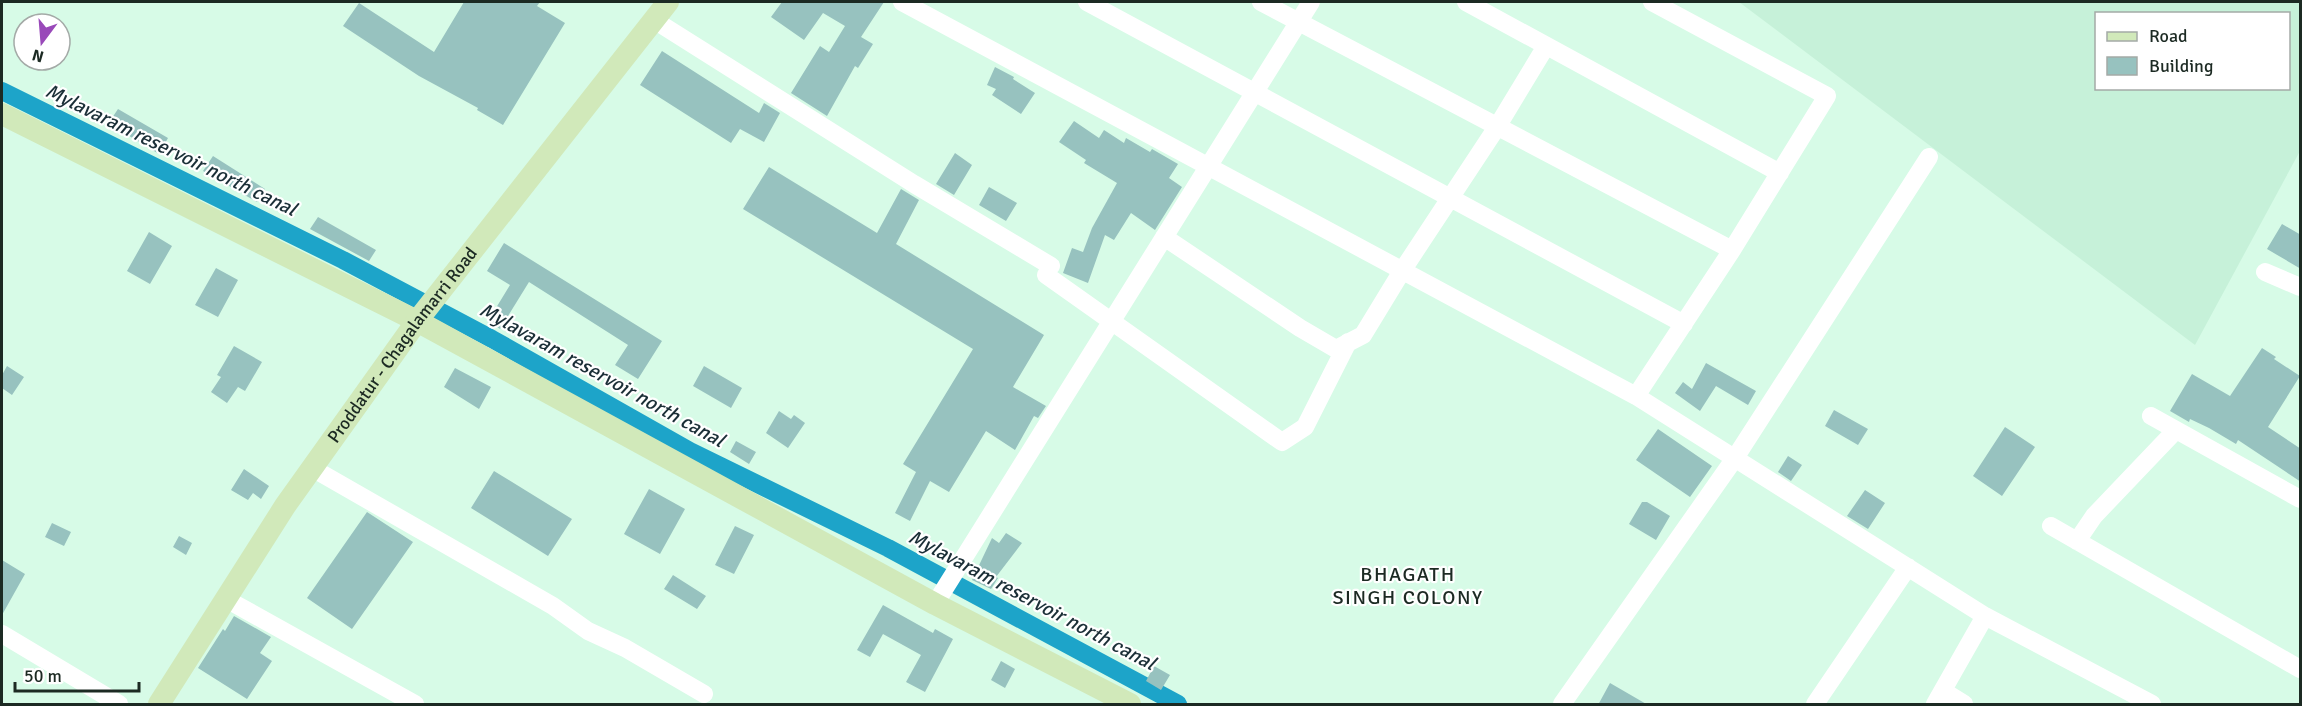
<svg xmlns="http://www.w3.org/2000/svg" width="2302" height="706" viewBox="0 0 2302 706" font-family="Signika,sans-serif">
<style>
.built{fill:#c6f1d9;fill-rule:evenodd}
.lines{fill:none;stroke-linecap:round;stroke-linejoin:round}
.canal{stroke:#1da4c9;stroke-width:18}
.building{fill:#97c2bf}
.minor{stroke:#fff;stroke-width:18}
.major{stroke:#d1e9ba;stroke-width:22}
.labels{text-anchor:middle;dominant-baseline:central;stroke-width:4.5;stroke-linejoin:round;paint-order:stroke}
.street-label{font-size:18px;fill:#1c2a23;stroke:#fff}
.water-label{font-size:20px;font-style:italic;fill:#1b2f37;stroke:#fff}
.neighbourhood-label{font-size:20px;letter-spacing:1.5px;fill:#1c2a23;stroke:#fff}
</style>
<rect width="100%" height="100%" fill="#d7fbe7"/>
<path class="built" d="M1739 2H2300V151L2195 345ZM2096 14H2288V88H2096Z"/>
<g class="lines">
<path class="canal" d="M2 91 343 260 492 339 690 451 888 548 1178 704"/>
</g>
<path class="building" d="M464 2H540L537 6 565 23 503 125 477 110 478 108 419 76 343 26 359 3 434 52Z
M782 2H884L861 37 873 44 858 68 855 66 827 116 791 93 820 46 829 52 845 26 823 13 804 40 771 17Z
M662 51 759 113 764 103 780 113 764 142 740 129 731 143 640 85Z
M995 67 1014 77 1013 79 1035 93 1021 114 992 95 996 89 987 85Z
M118 109 168 138 159 154 126 134 127 132 110 121Z
M1074 121 1099 138 1104 130 1124 143 1126 138 1150 152 1152 149 1178 164 1169 178 1182 187 1155 230 1131 213 1114 240 1105 235 1088 283 1063 273 1072 248 1083 252 1092 228 1117 183 1084 163 1086 160 1059 142Z
M955 153 972 165 954 195 936 184Z
M213 156 265 189 257 202 203 171Z
M769 167 877 233 901 189 919 200 896 244 1044 335 1013 387 1046 406 1038 418 1034 416 1015 450 986 431 949 492 930 481 910 521 895 513 916 472 903 464 973 349 743 209Z
M989 187 1017 203 1006 221 979 205Z
M318 217 376 250 369 261 310 229Z
M2282 224 2301 235V269L2267 249Z
M149 232 172 246 150 284 127 271Z
M504 243 662 341 638 379 615 365 628 345 529 282 500 329 488 321 510 285 487 271Z
M216 268 238 280 218 317 195 305Z
M234 346 262 362 245 391 238 387 227 403 211 392 221 377 217 375Z
M2262 348 2276 357 2274 359 2300 376 2268 427 2301 449V482L2238 440 2236 444 2209 428 2190 419 2189 422 2170 411 2192 374 2230 396Z
M1706 363 1756 391 1748 405 1716 386 1700 411 1675 393 1683 382 1692 389Z
M7 366 24 377 12 395 2 388V375Z
M704 366 742 388 731 408 693 386Z
M455 368 491 387 479 409 444 387Z
M1834 410 1868 429 1858 445 1825 426Z
M779 411 791 419 794 415 805 423 788 448 766 433Z
M2005 427 2035 447 2002 496 1973 476Z
M1658 429 1712 466 1690 497 1636 460Z
M736 441 756 452 749 464 730 452Z
M1788 456 1802 465 1791 481 1778 472Z
M244 469 269 486 261 499 253 493 248 500 231 490Z
M494 471 572 519 548 556 471 508Z
M649 489 685 509 660 554 624 534Z
M1865 490 1885 503 1868 529 1847 516Z
M1642 502H1647L1670 516 1656 540 1629 524Z
M367 512 413 542 352 629 307 598Z
M52 523 71 532 64 546 45 537Z
M735 526 754 535 734 574 715 565Z
M1006 533 1022 543 996 577 998 578 991 589 972 580 992 538 999 543Z
M179 536 192 543 186 555 173 547Z
M2 560 25 574 2 615Z
M673 575 706 596 697 609 664 589Z
M883 605 933 633 935 629 953 639 925 692 906 682 921 655 883 634 870 657 857 650Z
M234 616 271 637 260 653 272 661 247 699 198 668 223 629 225 631Z
M1001 661 1015 669 1005 688 991 680Z
M1154 666 1170 675 1161 690 1146 681Z
M1610 683 1648 705H1598Z"/>
<g class="lines">
<path class="minor" d="M902 2 1636 396 1985 616 1935 704
M1087 2 1684 324
M1261 2 1732 250
M1466 2 1780 173
M654 20 914 184 1051 266
M1164 237 1300 328 1336 349 1363 335 1402 271 1497 127 1546 46
M2265 272 2300 287
M1046 275 1282 442 1305 427 1348 342
M1636 396 1732 250 1827 96 1652 2
M2151 416 2300 499
M312 468 553 606 588 631 625 648 704 694
M2051 526 2300 669
M2077 541 2094 516 2176 430
M226 599 415 704
M935 604 1311 2
M1985 616 2152 704
M2 634 119 704
M1943 691 1964 704
M1562 704 1735 458 1929 157
M1815 704 1908 567"/>
<g class="major">
<path d="M2 114 417 321 935 604 1130 704"/>
<path id="s1" d="M159 704 285 506 417 321 668 2"/>
</g>
</g>
<g class="labels">
<g class="street-label">
<text stroke="none"><textPath href="#s1" startOffset="434">Proddatur - Chagalamarri Road</textPath></text>
</g>
<g class="water-label">
<text transform="translate(171 150) rotate(26)">Mylavaram reservoir north canal</text>
<text transform="translate(602 375) rotate(29)">Mylavaram reservoir north canal</text>
<text transform="translate(1032 600) rotate(28)">Mylavaram reservoir north canal</text>
</g>
<g class="neighbourhood-label">
<text x="1408" y="574">BHAGATH<tspan x="1408" dy="23">SINGH COLONY</tspan></text>
</g>
</g>
<rect width="2302" height="706" fill="none" stroke="#1c2a23" stroke-width="6"/>
<rect x="2095" y="12" width="195" height="78" fill="#ffffff" stroke="#a4aaa7" stroke-width="1.5"/>
<rect x="2107" y="32" width="30" height="9" fill="#d1e9ba" stroke="#a4aaa7" stroke-width="1.5"/>
<text x="2149" y="42" font-size="18" fill="#1c2a23">Road</text>
<rect x="2107" y="57" width="30" height="18" fill="#97c2bf" stroke="#a4aaa7" stroke-width="1.5"/>
<text x="2149" y="72" font-size="18" fill="#1c2a23">Building</text>
<g transform="translate(42 42) rotate(196)"><circle r="28" fill="#ffffff" stroke="#a4aaa7" stroke-width="1.5"/>
<path d="M0-4.5L10 22L0 15L-10 22Z" fill="#9949b9"/>
<text y="-9" font-size="16" font-weight="bold" text-anchor="middle" fill="#1c2a23">N</text>
</g>
<path d="M15 682v9h124v-9" fill="none" stroke="#1c2a23" stroke-width="3"/>
<text x="24" y="682" font-size="18" fill="#1c2a23" stroke="#ffffff" stroke-width="4.5" paint-order="stroke">50 m</text>
</svg>
